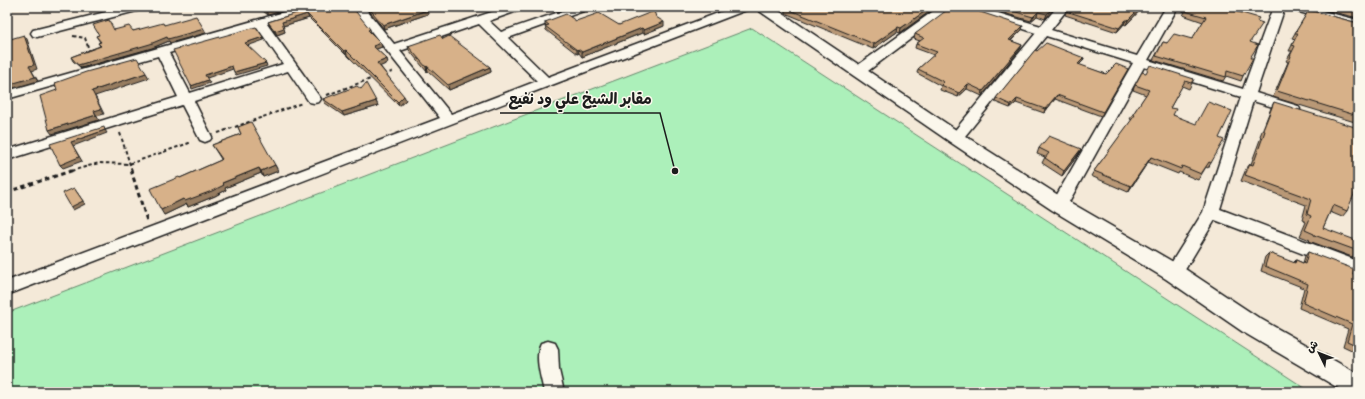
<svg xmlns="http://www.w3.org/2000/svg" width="1365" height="399" viewBox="0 0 1365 399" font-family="Dekko,'Playpen Sans Arabic',sans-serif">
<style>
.green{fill:#acf0ba;stroke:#64866b}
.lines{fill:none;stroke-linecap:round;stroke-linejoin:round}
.minor-casing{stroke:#1c1c1c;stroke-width:3}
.tertiary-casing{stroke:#1c1c1c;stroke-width:3}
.path-far1{stroke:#1c1c1c;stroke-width:2;stroke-dasharray:3.5 2.5;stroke-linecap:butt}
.path{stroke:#1c1c1c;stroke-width:3;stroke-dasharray:4.5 3.5;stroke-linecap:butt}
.minor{fill:#fbf7ec;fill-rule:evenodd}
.tertiary{fill:#fbf7ec;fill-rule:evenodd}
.wall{fill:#b99876;stroke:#1c1c1c}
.shaded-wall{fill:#967c60;stroke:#1c1c1c}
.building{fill:#d7b189;stroke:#1c1c1c}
.leader{fill:none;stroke:#1c1c1c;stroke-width:1.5}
.callout-dot{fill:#1c1c1c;stroke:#fbf7ec;stroke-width:1.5}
.callout-label{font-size:15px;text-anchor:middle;font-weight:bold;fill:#1c1c1c;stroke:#fbf7ec;stroke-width:3;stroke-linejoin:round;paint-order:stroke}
</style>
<rect width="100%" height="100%" fill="#f4e9d8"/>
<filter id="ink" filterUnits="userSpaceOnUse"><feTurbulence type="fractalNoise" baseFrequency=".025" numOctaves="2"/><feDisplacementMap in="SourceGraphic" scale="8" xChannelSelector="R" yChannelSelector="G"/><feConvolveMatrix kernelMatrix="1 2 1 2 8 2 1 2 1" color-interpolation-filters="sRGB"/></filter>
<g filter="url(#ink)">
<path class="green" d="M752 28 1311 392H7V313Z"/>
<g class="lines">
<g class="minor-casing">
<path id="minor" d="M126 7H146L144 9 37 37 33 36 31 33 33 30Z
M302 7H321L319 9 267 24 321 99 319 102 314 103 309 102 288 71 194 101 212 137 210 140 205 142 200 140 182 105 7 160V150L178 97 158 56 7 99V91ZM257 27 283 64 190 93 169 53Z
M352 7H364L394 44 507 7H525L523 9 489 21 501 32 574 7H591L589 9 508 38 548 77 734 7H751L749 9 7 295V281L440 118ZM479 24 537 81 451 114 400 51Z
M939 7H953L864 74H854L852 71 854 68Z
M960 7H978L1041 26 1057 7H1069L1051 30 1137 56 1166 7H1178L1148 60 1243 89 1273 7H1285L1256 93 1298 106 1300 109 1298 112 1293 113 1253 101 1220 209 1358 261V275L1215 220 1180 278 1174 280 1168 278 1165 273 1203 212 1241 97 1144 67 1065 209 1059 211 1053 209 1051 205 1133 63 1046 36 961 141 956 143 951 141 949 138 951 135 1036 33 962 9Z
M1286 7H1306L1358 20V28L1288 9Z
M548 341 555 343 558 349 559 370 564 392H544C541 377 534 357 541 343Z"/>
</g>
<g class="tertiary-casing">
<path id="tertiary" d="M756 7H773L962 134 1066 200 1182 267 1259 318 1358 374V392H1345L1243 332 1166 279 1052 210 950 142 758 10Z"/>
</g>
<path class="path-far1" d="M73 36 85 38 90 53
M384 75 394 71
M327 95 373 78
M120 133 132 171
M218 133 302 103
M71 171 99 163 129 164 192 142"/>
<path class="path" d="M131 170 147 221
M7 192 74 170"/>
<use href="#minor" class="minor"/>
<use href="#tertiary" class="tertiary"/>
</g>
<path class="wall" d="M258 7H297L268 15Z
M316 7 370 29 371 33 382 47 376 49 387 59 388 63 380 66 406 100 399 106 347 55H346L309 18 283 26 285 32 277 35 270 26 268 22Z
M366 7H424L427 10 428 14 384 29Z
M695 7H711L702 11Z
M787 7H936L900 33 897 32 873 49 785 13V8Z
M983 7H1056L1045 19 1037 16 1031 21Z
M1143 7 1126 25 1124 24 1117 32 1065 15 1066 11Z
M1182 7H1231L1229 9 1257 22 1250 43V58L1243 76 1241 81 1226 76 1223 81 1153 60 1163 42 1167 43 1192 39 1203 22 1183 15 1185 12 1180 10Z
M1312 7H1358V18Z
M959 10 1022 30 1011 41 1022 45 1020 49 982 96 967 89 958 97 940 90 941 86 917 73 918 69 934 55 915 48 916 44 920 41 914 39 915 34Z
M1309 10 1358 23V123L1273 97 1288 62 1286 61 1292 51H1289L1295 39 1292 38Z
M656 17 664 26 644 34 642 33 582 57 579 53 577 54 546 30 545 26V22L576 21 619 25Z
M164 25 206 33 170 43 169 41 152 48 81 68 73 61 71 57 100 46 98 43 100 42 96 36 114 30 133 31Z
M443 39 490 67 491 72 449 90 428 71 427 72 409 50 408 46Z
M1037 51 1084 58 1083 61 1079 65 1106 74 1128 69 1101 116 1055 99 1044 113 1016 103 1010 108 995 102 996 98Z
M1146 73 1194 79 1189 89 1182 86 1170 108 1173 115 1219 138 1211 163 1208 168 1206 167 1198 180 1179 172 1178 174 1148 162 1128 192 1091 176 1094 171 1132 120 1130 119 1133 114 1146 95 1133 90 1135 85Z
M361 89 376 101 378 106 344 116 325 103 323 99Z
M1274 102 1347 211 1342 217 1330 212 1323 228 1358 251 1352 257 1309 241 1310 240 1300 236 1306 222 1302 220 1306 205 1241 181 1246 169 1250 164H1251L1261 137 1260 136 1271 108Z
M238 127 275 165 278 171 263 177 261 173 225 188 226 190 215 196 188 207 187 204 164 215 180 178 221 160V159L212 145 241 134Z
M1039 148 1081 149 1078 155 1062 176 1042 163 1045 157 1037 154Z
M1308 252 1358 276V353L1343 346 1348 329 1299 308 1304 288 1261 271 1265 257 1269 253 1293 263 1296 260 1303 263 1305 256Z"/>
<path class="shaded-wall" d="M220 7H231L221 10Z
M280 7H297L268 15 266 11Z
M702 7H711L702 11Z
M931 7H936L900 33 901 28Z
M1053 7H1056L1045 19 1047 14Z
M1141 7H1143L1126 25 1128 20Z
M427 10 428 14 384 29 383 25Z
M1038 12 1037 16 1031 21 1033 17Z
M307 14 309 18 283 26 285 32 277 35 275 31 282 22Z
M1126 20 1124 24 1117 32 1119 28Z
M664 22V26L644 34V30Z
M1023 26 1022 30 1007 44 1009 40Z
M898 27 897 32 873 49 874 44Z
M642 28V33L582 57V52Z
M204 29 206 33 170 43 169 41 152 48 81 68 78 65 167 37Z
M24 35 27 39 37 69 32 71 38 81 7 90V85L29 66Z
M263 37 264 40 247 46 245 43Z
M381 43 382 47 374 50 373 46Z
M1022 45 1020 49 982 96 983 91Z
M578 49 579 53 577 54V50Z
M346 50 347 55H346L344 51Z
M1084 58 1083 61 1076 68 1078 64Z
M387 59 388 63 379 67 377 63Z
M266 63 267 66 236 75 234 72Z
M232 66 233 69 207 78 205 75Z
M427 66 428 71 427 72 426 67Z
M490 67 491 72 449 90 448 85Z
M146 73 149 78 95 96 104 114 97 116 94 111 92 91Z
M208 80 210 83 192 89 191 86Z
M968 84 967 89 958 97 959 93Z
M1057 95 1055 99 1044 113 1045 109Z
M404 96 406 100 399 106 398 102Z
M1017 99 1016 103 1010 108 1011 105Z
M376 101 378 106 344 116 342 112Z
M96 115 99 120 52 134 49 130Z
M105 130 107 133 73 146 82 161 63 168 60 165 71 142Z
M1081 149 1078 155 1062 176 1064 171Z
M1151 157 1148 162 1128 192 1131 186Z
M275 165 278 171 263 177 261 171Z
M259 168 261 173 225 188 226 190 215 196 188 207 187 204 164 215 161 210 183 199Z
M74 188 85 204 73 210 71 207Z"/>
<path class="building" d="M261 7H280L266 11Z
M316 7H352L370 29 368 30 381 43 373 46 387 59 377 63 404 96 398 102 346 50 344 51 307 14 282 22 284 28 275 31 268 22Z
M368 7H424L427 10 383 25Z
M787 7H931L901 28 898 27 874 44 785 8Z
M951 7 959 10 963 7H965L1023 26 1009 40 1022 45 983 91 968 84 959 93 941 85 944 82 918 69 937 52 916 44 924 38 915 34Z
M999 7H1053L1047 14 1038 12 1033 17Z
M1069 7H1141L1128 20H1126L1119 28 1066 11Z
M1185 7H1229L1228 9 1259 18 1257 21 1263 23 1250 42 1258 45 1250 58H1253L1243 76 1227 71 1226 77 1156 56 1163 42 1167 43 1174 34 1192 39 1206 17 1185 11 1187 8Z
M1337 7H1358V12Z
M1309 10 1358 23V116L1277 91 1291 56H1290L1295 46 1292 45 1298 33H1295Z
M654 11 656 17 664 22 644 30 642 28 582 52 578 49 577 50 545 26 549 25 545 22 566 14 576 21 599 13 619 25Z
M196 16 204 29 168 39 167 37 150 44 78 65 71 57 101 46 98 43 101 42 96 36 99 35 93 25 109 20 114 30 129 26 133 31 163 23 164 25Z
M256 27 263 37 245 43 266 63 234 72 232 66 205 75 208 80 191 86 173 50Z
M24 35 34 65 29 66 35 77 7 85V40Z
M440 35 443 39 449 36 490 67 448 85 427 66 426 67 408 46Z
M1046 43 1084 58 1078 64 1106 74 1116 64 1128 69 1103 112 1057 95 1045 109 1017 99 1011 105 996 98 1035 50 1037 51Z
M137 58 146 73 92 91 101 109 94 111 96 115 49 130 40 96 57 90 55 83 86 72Z
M1150 65 1194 79 1191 83 1185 81 1170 108 1176 109 1173 115 1196 124 1208 102 1232 111 1219 138 1224 140 1211 163 1209 162 1201 174 1182 166 1181 169 1151 157 1131 186 1094 171 1135 115 1133 114 1149 90 1135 85 1142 72 1146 73Z
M366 83 376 101 342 112 323 99 357 86 361 89Z
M1274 102 1358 128V185L1347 211 1333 205 1323 228 1358 241V251L1314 235V234L1305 230 1311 216 1307 214 1311 199 1245 175 1250 164 1253 165 1265 131 1263 130Z
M251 122 275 165 261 171 259 168 222 183 224 185 212 191 185 201 183 199 161 210 150 189 179 177 180 178 221 160 222 159 212 145 241 134 238 127Z
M104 127 105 130 71 142 79 157 60 165 50 144Z
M1049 136 1081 149 1064 171 1045 158 1049 153 1039 148Z
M74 188 83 201 71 207 63 193Z
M1308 252 1354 269 1353 274 1358 276V346L1347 341 1352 324 1303 303 1308 284 1265 266 1269 253 1295 263 1296 260 1305 264Z"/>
</g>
<path class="leader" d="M675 171L660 113H500"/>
<circle class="callout-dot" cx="675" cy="171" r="4"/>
<g class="callout-label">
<text x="580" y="104">مقابر الشيخ علي ود نفيع</text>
</g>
<rect width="1365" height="399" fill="none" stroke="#fbf7ec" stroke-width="24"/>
<rect x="12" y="12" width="1341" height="375" fill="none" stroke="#1c1c1c" stroke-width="1.5" filter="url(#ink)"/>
<g transform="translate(1319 353) rotate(313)" stroke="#fbf7ec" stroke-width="3" paint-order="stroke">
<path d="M0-3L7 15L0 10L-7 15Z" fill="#1c1c1c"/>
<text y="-6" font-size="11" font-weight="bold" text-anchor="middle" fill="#1c1c1c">ش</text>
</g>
</svg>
